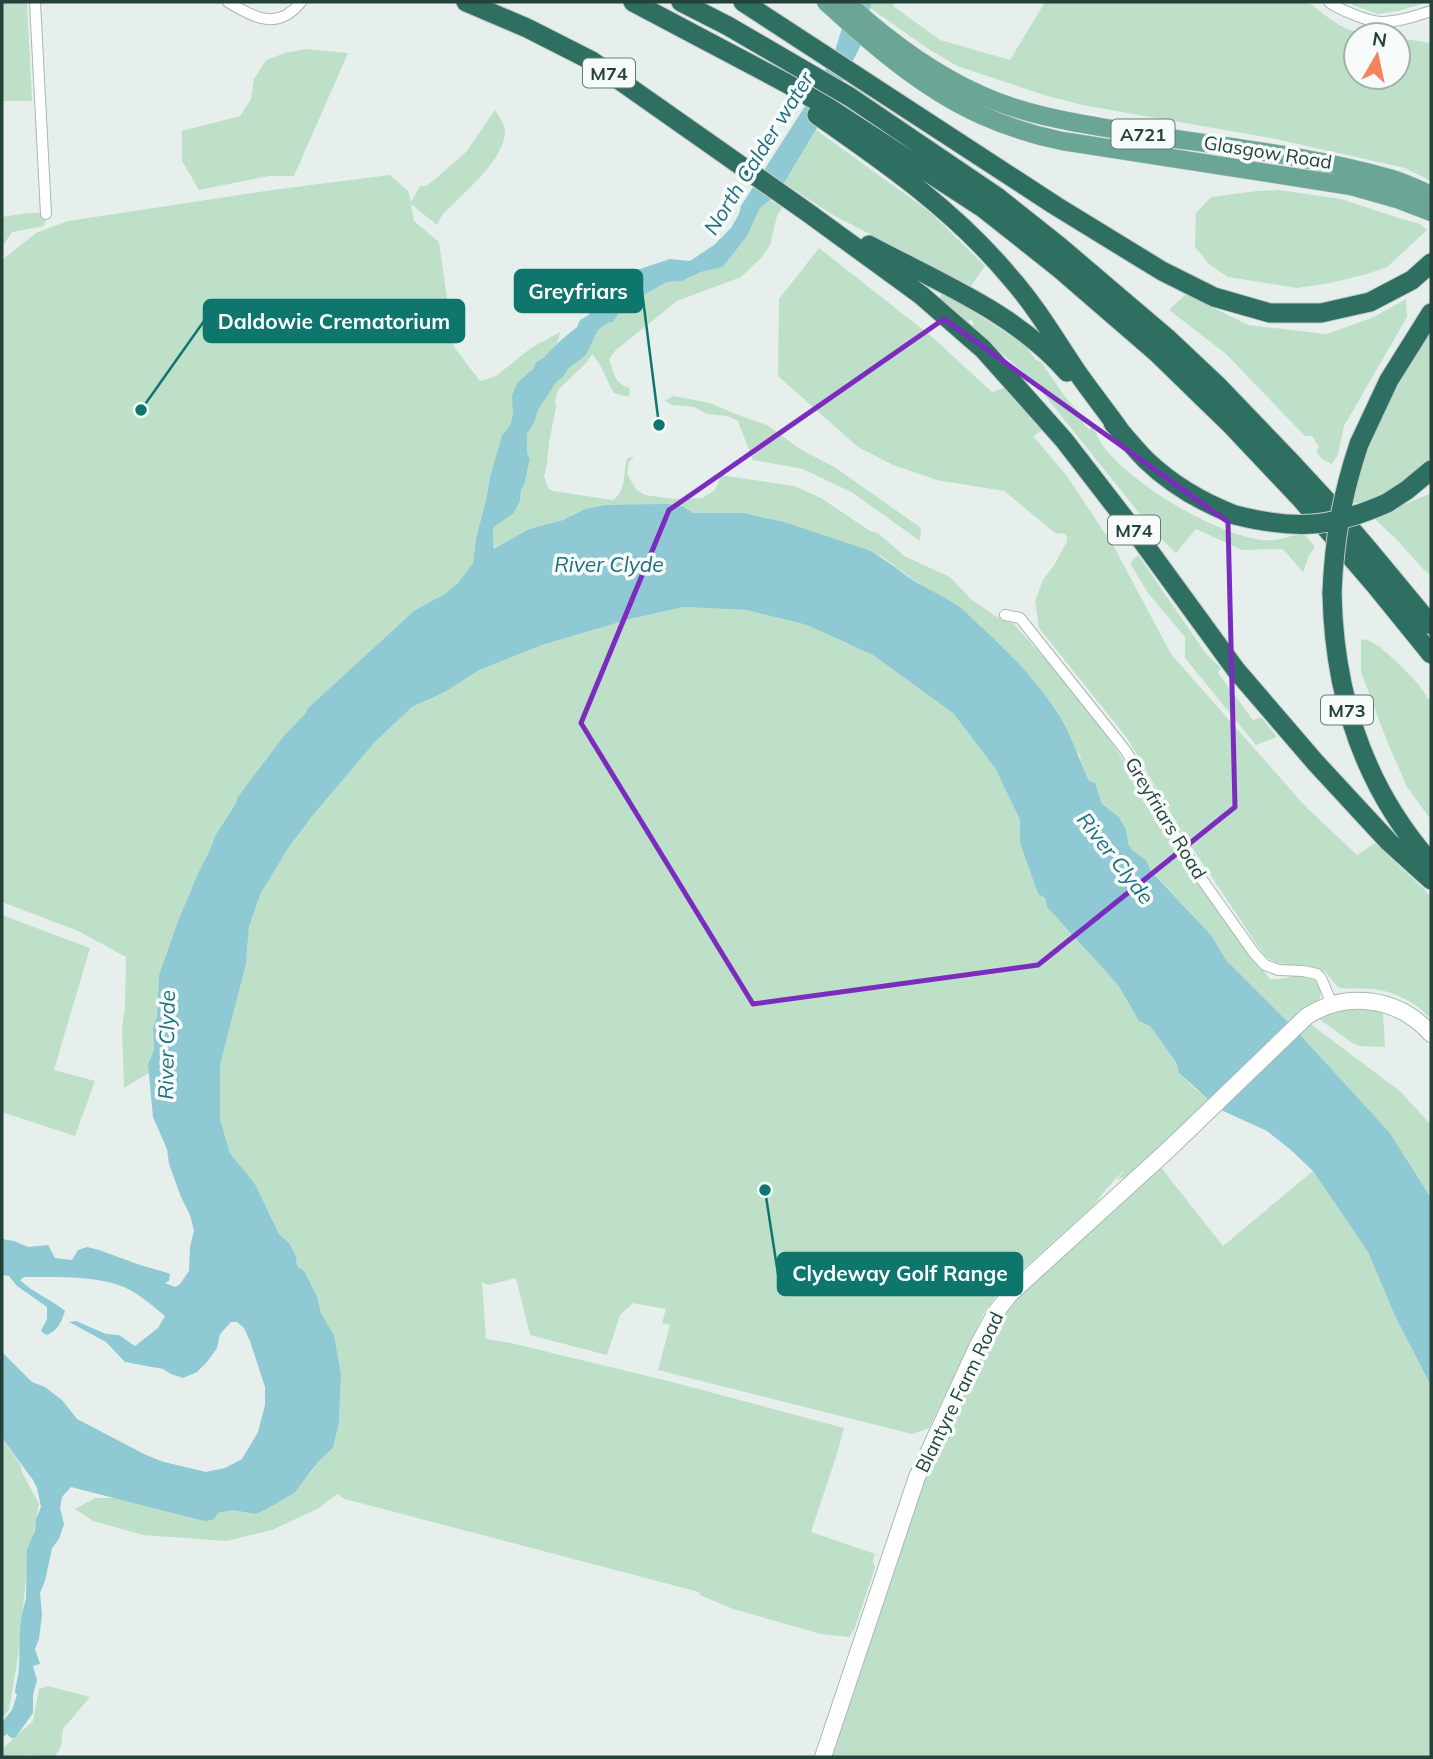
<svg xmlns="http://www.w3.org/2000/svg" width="1433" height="1759" viewBox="0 0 1433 1759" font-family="Mulish,sans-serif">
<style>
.green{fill:#bfe0c8}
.water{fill:#8ec9d4}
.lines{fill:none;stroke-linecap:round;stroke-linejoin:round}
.street-casing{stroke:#a8b8b2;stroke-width:12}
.secondary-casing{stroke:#a4bbb3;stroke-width:18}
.primary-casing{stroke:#c2cac8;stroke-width:19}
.highway-casing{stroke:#c2cac8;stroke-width:21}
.street{stroke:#fff;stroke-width:10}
.secondary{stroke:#fff;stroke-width:16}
.primary{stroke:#6aa596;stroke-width:18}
.highway{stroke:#2f6f62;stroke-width:19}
.highway-bridge-casing{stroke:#c2cac8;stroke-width:21;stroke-linecap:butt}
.highway-bridge{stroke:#2f6f62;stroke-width:19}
.marked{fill:none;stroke:#7b2cbf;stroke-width:5;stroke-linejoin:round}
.labels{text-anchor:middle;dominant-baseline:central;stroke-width:7;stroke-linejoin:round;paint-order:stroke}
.shield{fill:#f7fbf9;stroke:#637a73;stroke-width:2}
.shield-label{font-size:18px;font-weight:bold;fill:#24423a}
.street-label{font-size:19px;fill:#24423a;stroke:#f7fbf9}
.water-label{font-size:21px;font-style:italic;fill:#1c6f80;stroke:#f7fbf9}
.leader{fill:none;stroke:#0f766e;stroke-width:2.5}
.callout-dot{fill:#0f766e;stroke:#f7fbf9;stroke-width:2.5}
.callout{fill:#0f766e;stroke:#0f766e;stroke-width:2.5}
.callout-label{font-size:21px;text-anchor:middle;font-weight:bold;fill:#fff}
</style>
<rect width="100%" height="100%" fill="#e6efeb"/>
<path class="green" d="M2 2H27L32 101H2Z
M872 2H894L893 6 940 40 1010 60 1045 2H1308C1322 12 1336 26 1353 31 1365 34 1376 31 1388 35H1356V77H1398V38L1431 43V181L1405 168 1276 139 1082 105 1044 95 957 66 927 48 869 7Z
M1345 2H1428L1398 11 1377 14Z
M306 49 348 53 294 176H269L199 190 182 161V131L240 116 251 99 254 79 266 60 285 53Z
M495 110C499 116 504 124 505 130 506 160 461 195 442 215L437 225 411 204 414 221 439 242 454 347 480 381 496 376 531 348 560 332C559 345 547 356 536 362L533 369 518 382 513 414 510 426 502 435 490 477 486 500 476 538 473 563 458 583 445 594 415 610 308 708 305 714 237 798 236 803 215 836 210 850 199 871 178 921 159 975 157 1016 153 1028 154 1050 148 1064 149 1073 124 1088 122 1029 125 1006 126 957 78 931 2 902V260L36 233 68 221 272 190 390 175 408 191 411 202 420 186H426L434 180 466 152Z
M816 130 930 212 985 266 971 286 833 215 784 183Z
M1279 190 1341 199 1402 219 1421 224 1427 230 1387 267 1367 274 1330 283 1297 288 1228 277 1209 264 1195 247 1196 213 1211 197 1257 191Z
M770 200 782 207 777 216 770 245 762 257 741 277 677 301 616 350 609 359C615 374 613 383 630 388L629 397 614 393C606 380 603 366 592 354L587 362 558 390 555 401 556 407 549 443 547 464 544 476 548 488 553 491 613 500C627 490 623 473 627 458L634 457 629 462 627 474 636 489 645 495 675 499 702 498 714 491 718 484 720 475 794 486 821 498 870 531 878 533 904 556 950 577 971 599 995 616 1014 624 1087 706 1122 758 1152 809 1221 917 1270 979C1292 981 1308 965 1322 989L1319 1001 1302 1011 1299 1010 1291 1025 1226 960 1211 935 1151 870 1146 860 1132 850 1127 844 1126 829 1119 817 1102 804 1099 795 1089 781 1081 762 1080 755 1074 748 1071 740 1056 710 1026 672 999 643 881 556 722 513H693L684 507 585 509 563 520 528 529 495 550 493 531 494 527 514 513 520 501 521 490 524 485 530 461 527 453V434L534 423 538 410 557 380 564 376 568 369 586 355 598 330 608 323 613 322 619 313 633 301 667 282 682 281 701 272 723 267 747 236 760 208Z
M28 213H42L46 219 44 226 12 232 2 247V217Z
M819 248 931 336 992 392 1007 387 1044 429 1033 436 1067 476 1114 547 1171 654 1305 806 1357 855 1375 843 1431 896V1019C1417 1003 1394 991 1372 989 1361 988 1350 989 1339 988 1333 983 1330 975 1324 971 1305 960 1279 971 1263 954L1185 837 1127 738 1039 628 1035 601 1043 580 1055 564 1067 541V537L1065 534 1055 533 1004 491 937 480 893 465 858 447 778 376 779 299Z
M943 292 1026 346 1035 359 1042 363 1063 394 1085 420 1083 423 1089 430 1093 427C1096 433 1099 440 1103 446 1131 484 1215 534 1262 540 1279 542 1288 535 1304 534L1315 547 1309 555 1303 572 1283 549 1242 550 1196 529 1176 553 1156 534 1034 382 972 327 974 323 970 319 967 324 939 299Z
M1186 294 1248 325 1327 334 1374 317 1406 299 1407 317 1344 426 1338 454 1332 464 1322 459 1316 451 1319 447 1312 436H1305L1226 354 1169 310Z
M1431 331V458C1415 475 1392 493 1369 501 1364 503 1358 503 1352 503 1357 484 1362 464 1369 445 1384 405 1408 367 1431 331Z
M673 396 710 403 738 415 767 425 800 449 836 468 921 528 920 541 853 493 803 469 753 460 738 421 727 416 707 414 694 407 672 405 665 401Z
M1431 493V575L1423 569 1399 542 1374 518Z
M1138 555 1207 655 1221 668 1218 673 1253 720 1261 717 1277 737 1256 745 1185 658V637L1148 593 1130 563Z
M684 607 746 610 807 625 873 655 953 713 995 768 1020 820V843L1038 894 1045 898 1047 907 1118 985 1139 1021 1150 1026 1168 1051 1176 1062 1179 1073 1195 1089 1213 1102 1125 1177 1117 1180 1125 1169 1107 1188 1094 1205 1011 1280 995 1297 984 1313 929 1428 912 1434 658 1370 670 1325 662 1323 666 1309 633 1303 620 1315 607 1355 530 1335 516 1278 488 1285 482 1282 486 1339 511 1343 672 1382 844 1428 836 1457 811 1532 875 1554 873 1561 875 1568 854 1630 849 1637 821 1634 733 1609 700 1595 699 1592 345 1499 337 1494 319 1508 272 1530 226 1541 143 1535 93 1521 75 1509 95 1498H116L204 1521 218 1513 232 1510 255 1514 265 1510 310 1474 319 1461 333 1448 339 1423 341 1374 334 1335 321 1313 317 1296 304 1271 297 1266 296 1256 289 1243 279 1234 255 1184 230 1153 220 1119V1065L246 964 249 926 261 893 288 847 313 815 375 742 412 707 445 692 479 670 542 645 630 619Z
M1361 639 1370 641 1380 647 1399 664 1419 685 1431 703V820L1407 787 1387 741 1361 672Z
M2 915 90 948 54 1070 95 1081 75 1136 2 1112Z
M1336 1010H1375L1383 1013 1385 1047 1360 1046 1354 1044 1316 1017Z
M1309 1023 1401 1092 1431 1125V1198L1390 1133 1297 1032Z
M1159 1165 1223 1246 1313 1171 1368 1252 1395 1316 1431 1386V1757H829L929 1465 1003 1310Z
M2 1438 21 1466 22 1472 39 1504 26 1578 18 1656 9 1710 2 1718Z
M48 1686 90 1697 63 1729 61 1746 55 1757 28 1755 24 1757H2V1749L33 1721 39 1689Z"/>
<path class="water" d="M850 2H872L860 47 829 108 784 183 770 200 760 208 747 236 723 267 701 272 682 281 667 282 633 301 619 313 613 322 608 323 598 330 586 355 568 369 564 376 557 381 538 410 534 423 527 434V453L530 460 524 485 521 490 520 501 514 513 494 527 493 531 494 549 529 529 563 520 585 509 606 505 668 504 684 507 693 513H743L787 523 868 550C886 559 900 572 917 583 929 590 943 596 955 604 964 609 971 618 979 625 1007 650 1033 677 1055 709 1070 731 1078 757 1089 781L1095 783 1102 804 1119 817 1126 829 1128 844 1132 850 1146 860 1151 871 1211 935 1226 960 1291 1025 1390 1133 1431 1198V1386L1395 1316 1368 1252 1313 1171 1291 1150 1267 1131 1219 1109 1179 1073 1176 1062 1168 1051 1150 1026 1139 1021 1118 985 1047 907 1045 898 1038 894 1020 843V820L995 768 953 713 873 655 807 625 746 610 684 607 630 619 542 645 479 670 445 692 412 707 375 742 313 815 288 848 261 893 249 926 246 964 220 1065V1119L230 1153 255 1184 279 1234 289 1243 296 1256 297 1266 304 1271 317 1296 321 1313 334 1335 341 1374 339 1423 333 1448 319 1461 294 1493 265 1510 255 1514 232 1510 218 1513 213 1520 204 1521 71 1487 62 1497 60 1508 64 1524 59 1539 52 1548 45 1581 40 1593 42 1615 39 1639 35 1649 40 1664 33 1666 37 1680 33 1695V1713L15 1738H11L7 1734 2 1738V1722L12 1710 17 1695 15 1692C16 1684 18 1677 19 1669 20 1646 18 1621 26 1599L27 1549 35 1531 36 1519 41 1507 37 1488 33 1480 2 1438V1352L32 1382 45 1387 62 1400 77 1419 146 1455 164 1462 206 1472 225 1468 242 1459 258 1432 265 1405V1387L250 1341 244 1328 237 1322H231L220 1334 217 1348 207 1362 197 1372 183 1378 171 1374 163 1369 125 1362 106 1342 69 1322 76 1321 106 1334 119 1335 135 1346 158 1328 165 1316C153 1306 139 1294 124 1287 96 1275 54 1277 24 1277L20 1280C33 1293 51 1299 65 1311 62 1321 57 1332 46 1335L41 1331 47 1319V1307L17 1286 9 1276 2 1275V1239L14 1241 28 1247 48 1245 55 1258 72 1260 78 1250 87 1247 99 1250 140 1265 168 1273 170 1274 169 1281 165 1283 175 1287 180 1284 189 1271 190 1247 194 1231 190 1215 181 1197 169 1164 167 1149 153 1117 148 1064 154 1050 153 1028 157 1016 159 975 178 921 199 871 210 850 215 836 236 803 237 798 284 736 305 714 308 708 415 610 445 594 458 583 473 563 476 538 486 500 490 477 502 435 510 426 513 414 512 395 518 382 533 369 536 362 543 358 560 341 577 327 580 320 589 315 590 307 598 302 606 291 640 269 670 259 690 261 714 245 731 228 739 214 741 206 811 97 834 54Z"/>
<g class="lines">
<g class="street-casing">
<path id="street" d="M35 2 46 214
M228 2C255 18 278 31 301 2
M1329 2C1338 9 1369 22 1381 22 1398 22 1416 16 1431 11
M1005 615 1020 618 1126 751 1203 881 1254 953 1265 965 1279 970 1303 971 1317 974 1321 978 1332 1004"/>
</g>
<g class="secondary-casing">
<path id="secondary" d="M823 1757 917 1477 978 1345 996 1312 1010 1294 1168 1150 1307 1016C1348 990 1399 998 1431 1034"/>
</g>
<g class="primary-casing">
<path id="primary" d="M826 2C872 44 922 88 979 114 1005 126 1033 135 1062 141L1351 186 1397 199 1431 212
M846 2C886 39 930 72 981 95 1029 117 1084 124 1135 133 1221 146 1308 155 1392 179 1405 183 1418 189 1431 195"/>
</g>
<g class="highway-casing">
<path id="highway" d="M466 2 527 28 592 61 807 212 921 295 983 349 1064 440 1142 541 1236 670 1315 762 1389 842 1431 880
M633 2 786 83 829 108 983 208 1060 269 1156 352 1232 426 1301 499 1375 585 1431 654
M681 2 728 26 850 97 996 196 1059 246 1167 338 1219 387 1291 462 1326 500 1368 549 1431 625
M743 2 1056 206 1162 271 1214 297 1270 313H1321L1370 302 1412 280 1431 263
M817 115C886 163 955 211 1009 276 1035 305 1055 339 1077 372 1091 392 1107 412 1121 432
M869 245C936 281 1016 313 1067 372
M1113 423C1124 435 1134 448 1146 460 1172 485 1201 502 1235 515
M1359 444 1389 380 1431 313
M1387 503 1407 490 1431 470
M1332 593C1334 694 1364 787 1431 863"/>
</g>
<use href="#street" class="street"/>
<use href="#secondary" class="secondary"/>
<use href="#primary" class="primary"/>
<use href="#highway" class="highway"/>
<g class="highway-bridge-casing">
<path id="highway-bridge" d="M1235 515C1295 530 1331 528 1387 503
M1332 593C1334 540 1342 495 1359 444"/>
</g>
<use href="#highway-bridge" class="highway-bridge"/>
</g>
<path class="marked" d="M944 319 1228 522 1235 807 1038 965 753 1004 581 723 669 510Z"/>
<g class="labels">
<g class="shield">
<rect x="583" y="58.5" width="52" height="29" rx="5"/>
<rect x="1111.5" y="119.5" width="63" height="29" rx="5"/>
<rect x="1108" y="515.5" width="52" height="29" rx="5"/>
<rect x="1321" y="695.5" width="52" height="29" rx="5"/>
</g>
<g class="shield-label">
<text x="609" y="73">M74</text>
<text x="1143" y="134">A721</text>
<text x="1134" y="530">M74</text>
<text x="1347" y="710">M73</text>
</g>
<g class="street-label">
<text transform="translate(1268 152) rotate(9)">Glasgow Road</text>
<text transform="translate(1166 818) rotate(59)">Greyfriars Road</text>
<text transform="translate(959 1392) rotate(-64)">Blantyre Farm Road</text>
</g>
<g class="water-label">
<text transform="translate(758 153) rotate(-58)">North Calder water</text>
<text x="609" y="564">River Clyde</text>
<text transform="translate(1116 858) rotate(52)">River Clyde</text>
<text transform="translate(166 1045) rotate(-89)">River Clyde</text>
</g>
</g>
<path class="leader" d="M659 425L642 291M141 410L204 321M765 1190L778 1274"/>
<g class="callout-dot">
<circle cx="659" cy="425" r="7"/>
<circle cx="141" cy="410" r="7"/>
<circle cx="765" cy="1190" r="7"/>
</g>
<g class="callout">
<rect x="515" y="270" width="127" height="42" rx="7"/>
<rect x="204" y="300" width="260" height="42" rx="7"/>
<rect x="778" y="1253" width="244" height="42" rx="7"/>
</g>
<g class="callout-label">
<text x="578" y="299">Greyfriars</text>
<text x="334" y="329">Daldowie Crematorium</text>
<text x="900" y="1281">Clydeway Golf Range</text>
</g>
<rect width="1433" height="1759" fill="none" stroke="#24423a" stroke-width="7"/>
<g transform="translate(1377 56) rotate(9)"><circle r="33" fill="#f7fbf9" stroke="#a3b1ad" stroke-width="2"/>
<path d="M0-5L12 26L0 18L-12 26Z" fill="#f4845f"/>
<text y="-10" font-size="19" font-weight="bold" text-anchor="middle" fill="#24423a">N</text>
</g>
</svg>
